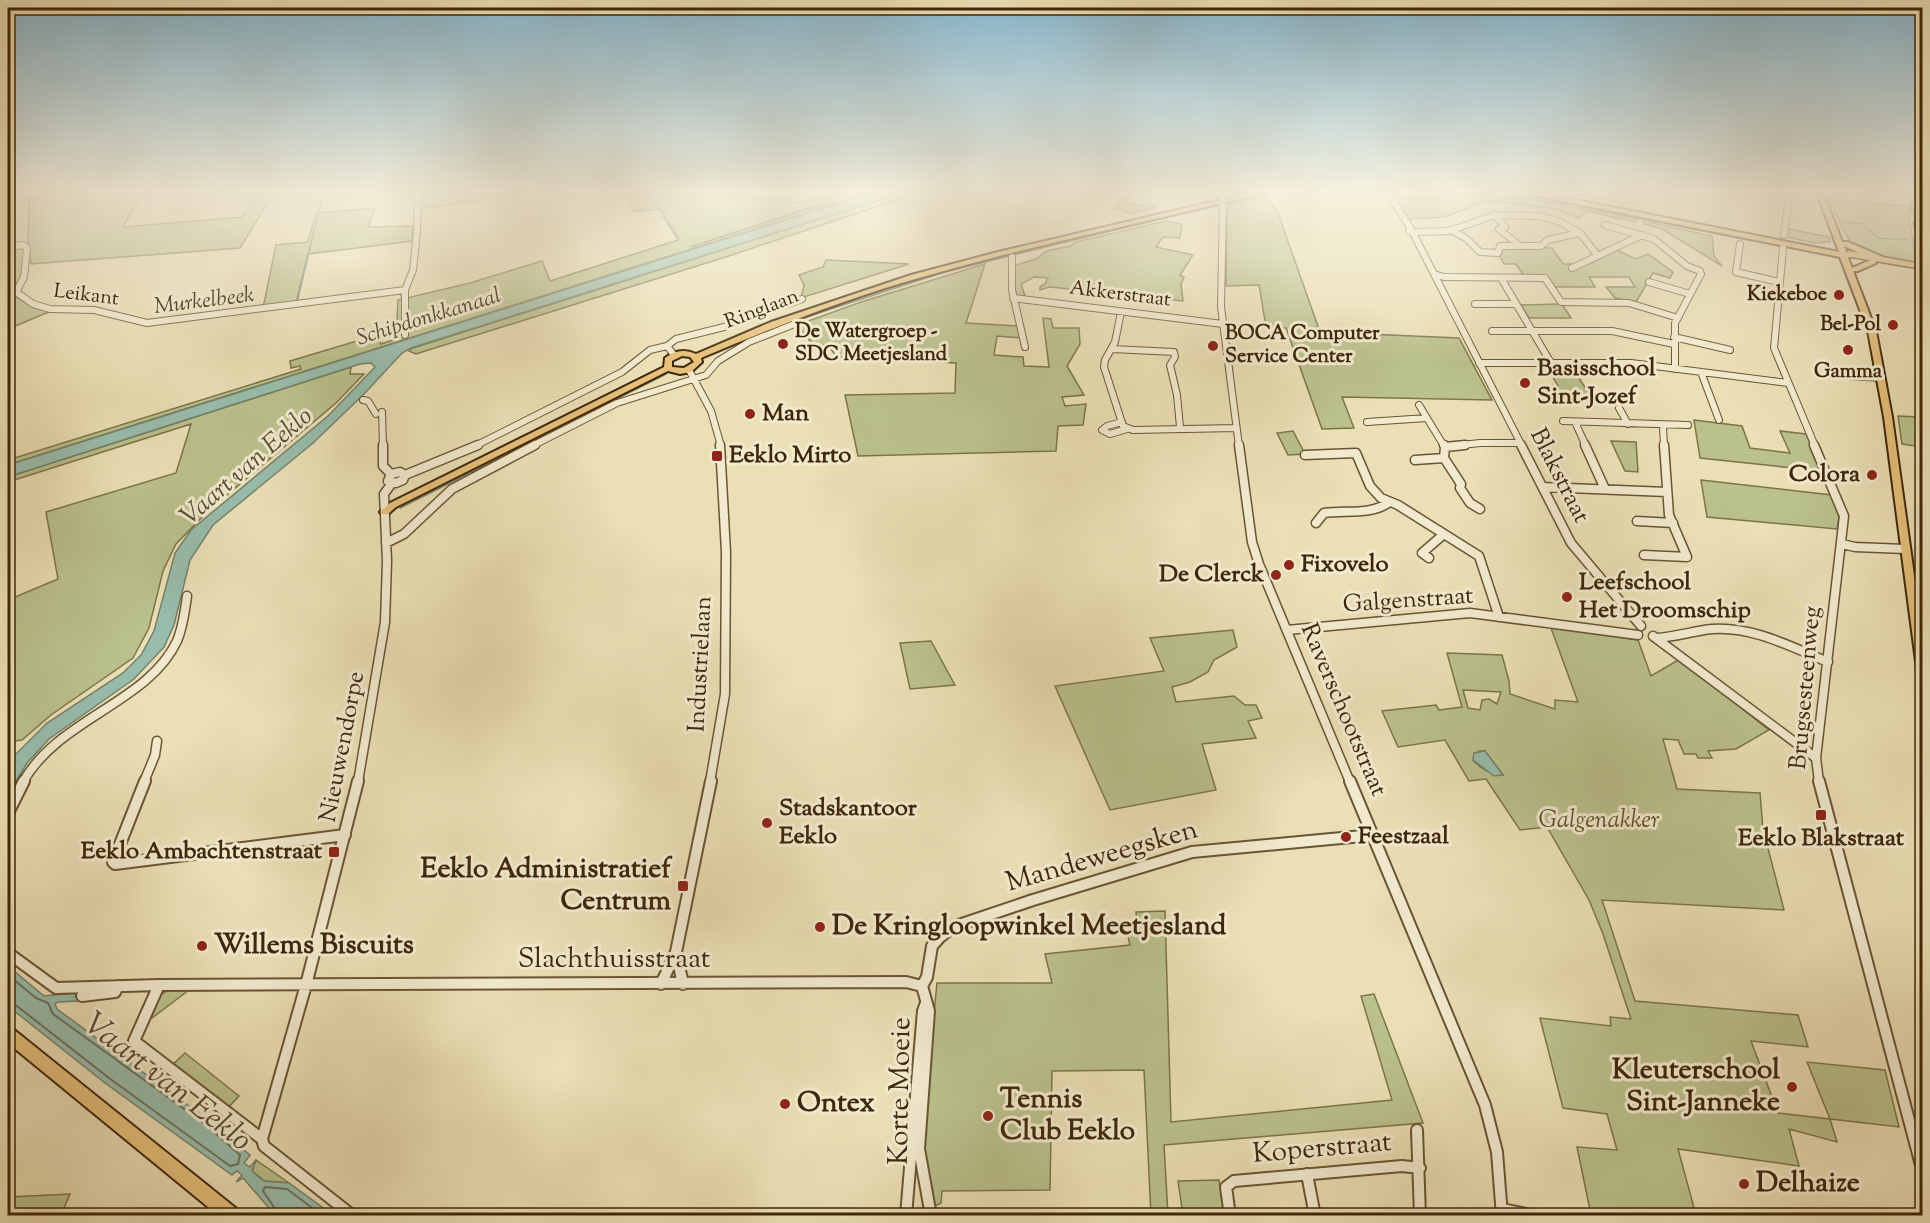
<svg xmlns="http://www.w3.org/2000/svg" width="1930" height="1223" viewBox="0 0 1930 1223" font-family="'Sorts Mill Goudy',serif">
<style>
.green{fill:#bac18c;stroke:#7c744a;stroke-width:1.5;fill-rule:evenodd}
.water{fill:#98bdad;stroke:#74816b;stroke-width:1.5}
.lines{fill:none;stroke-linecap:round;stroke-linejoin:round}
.shore{stroke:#6b725a;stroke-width:2}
.stream{stroke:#74816b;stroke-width:1.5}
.minor-far2-casing{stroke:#695533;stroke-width:8}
.minor-far1-casing{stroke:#695533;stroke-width:11}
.minor-casing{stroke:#695533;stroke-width:14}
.major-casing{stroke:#3e2708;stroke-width:4}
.highway-casing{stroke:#3e2708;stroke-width:3}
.minor-far2{stroke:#f2eacf;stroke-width:6}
.minor-far1{stroke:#f2eacf;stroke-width:8}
.minor{stroke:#f2eacf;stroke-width:10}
.major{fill:#e6c07a;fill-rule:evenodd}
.highway{fill:#e6c07a;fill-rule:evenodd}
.rail{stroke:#3e2708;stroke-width:1.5;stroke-dasharray:8 8;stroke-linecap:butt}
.poi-dot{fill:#8f2418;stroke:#f2eacf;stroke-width:2}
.labels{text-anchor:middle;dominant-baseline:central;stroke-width:6;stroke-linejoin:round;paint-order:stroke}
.far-street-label{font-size:20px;fill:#3e2708;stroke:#f2eacf}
.far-poi-label{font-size:20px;font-weight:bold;fill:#3e2708;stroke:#f2eacf;text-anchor:end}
.far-water-label{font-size:22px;font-style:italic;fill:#544c31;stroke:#f2eacf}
.poi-label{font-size:24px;font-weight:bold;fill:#3e2708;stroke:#f2eacf;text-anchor:start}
.street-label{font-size:24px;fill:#3e2708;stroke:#f2eacf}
.park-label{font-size:24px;font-style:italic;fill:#5d4e29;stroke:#f2eacf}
.water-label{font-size:26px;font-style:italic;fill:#544c31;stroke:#f2eacf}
.near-street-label{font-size:28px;fill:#3e2708;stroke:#f2eacf}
.near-poi-label{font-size:28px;font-weight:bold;fill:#3e2708;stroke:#f2eacf;text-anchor:start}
.near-water-label{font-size:32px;font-style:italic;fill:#544c31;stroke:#f2eacf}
</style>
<rect width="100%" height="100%" fill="#ebdfb5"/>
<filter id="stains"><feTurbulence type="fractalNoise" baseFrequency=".00333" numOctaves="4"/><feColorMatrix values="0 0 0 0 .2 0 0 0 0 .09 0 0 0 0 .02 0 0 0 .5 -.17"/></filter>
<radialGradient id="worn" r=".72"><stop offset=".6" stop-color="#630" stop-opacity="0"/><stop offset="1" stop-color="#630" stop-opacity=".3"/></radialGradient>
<path class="green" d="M54 190H144L123 227 242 217 259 190H276L240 248 31 264 28 241 29 195Z
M419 190H550L420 209Z
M624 190H747L746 198 792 199V202L803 203 805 200 831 195 833 200 690 247 835 201 837 203 8 465V460L301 369 300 366 291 368 290 361 377 335 381 344 396 339 398 300 470 283 542 261 550 281 678 240 659 209 634 212Z
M911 190H927L729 256 416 354 407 350Z
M1131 190H1134L1125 203 1140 206 1154 204 1156 207 1131 214 1114 208Z
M1421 190H1481L1637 219 1636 222 1586 211 1580 218 1556 209 1493 201 1485 202 1444 217 1409 219 1395 199 1424 198Z
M1824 190H1838L1846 201 1907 206 1917 264 1882 258 1851 244Z
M1909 190H1919L1922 196V225L1915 224Z
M1267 196 1278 213 1320 332 1459 338 1492 400 1342 397 1354 428 1322 429 1286 328 1266 327 1259 285 1226 286 1227 207 1229 205Z
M375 208 368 227 413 226 412 241 308 254 296 303 263 308 276 245 308 242 316 213Z
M1166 221 1182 224 1180 238 1163 237 1156 247 1193 255 1180 275 1184 277 1181 284 1183 301 1116 294V291L1093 288 1091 291 1049 287 1040 290V287L1045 284 1048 278 1034 277 1021 284 1026 299 1015 296 1013 266 1036 259 1047 251 1070 246 1076 242Z
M1644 221 1712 236 1714 256 1722 266 1662 229 1644 224Z
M1788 229 1830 237V242L1814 243 1787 237Z
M24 247 25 265 19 287 8 293V248Z
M1505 247 1552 248 1563 264H1589L1617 250 1636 259 1648 254 1673 272 1670 278 1653 273 1636 302 1615 298 1606 287H1635L1629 277H1589L1595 287H1553L1546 276H1524L1516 264H1504L1499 255 1502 252 1500 249Z
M826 260 909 264 801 298 804 285 799 275 823 267Z
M985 264 966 323 1019 326 1022 338 997 336 994 355 1023 357 1024 366 1049 367 1043 318 1051 319 1053 328H1079L1080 344 1067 366 1084 395 1062 397 1065 406 1086 404 1083 425 1058 426 1056 451 858 456 845 395 955 393 956 363 837 357 827 344 816 348 797 325 861 302Z
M8 295H13L35 308 51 311 8 329Z
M1559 304H1562L1571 318H1529L1521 305Z
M351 367 350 374H364L336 403 208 511 176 544 163 571 149 628 133 658 51 715 22 740 8 742V600L58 579 46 512 176 473 191 424 8 482V477Z
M1550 372H1575L1590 395H1585L1590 401H1576L1570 395H1555L1550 386H1558Z
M1898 416 1922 417V447L1902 444Z
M1694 420 1742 426 1750 448 1790 453 1780 431 1806 434 1821 471 1700 458Z
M1293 431 1305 454 1288 455 1277 433Z
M1611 441 1636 442 1638 472 1625 471Z
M1701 480 1832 495 1839 517 1837 529 1707 517Z
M1551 628 1638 640 1651 676 1680 659 1769 730 1736 749 1708 751 1712 758H1698L1696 754H1684L1678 740 1663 739 1677 789 1760 793 1763 829 1784 910 1602 900 1635 1001 1798 1015 1808 1047 1751 1041 1778 1113 1830 1119 1807 1062 1885 1070 1899 1127 1830 1119 1837 1142 1789 1129 1799 1166 1678 1149 1696 1215H1591L1577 1147 1617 1150 1607 1114 1563 1108 1540 1018 1611 1026 1610 1017 1631 1019 1603 934 1589 900 1547 827 1520 830 1486 779 1469 781 1445 740 1398 747 1382 711 1436 705 1439 710 1462 707 1447 653 1502 655 1509 681 1510 694 1555 709V700L1578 702ZM1463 690 1501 692 1497 704 1489 699 1482 700 1480 710 1468 708ZM1479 751H1485L1503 775C1490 774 1481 770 1473 760Z
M1233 630 1237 647 1214 660 1208 672 1190 682 1172 687 1176 702 1234 696 1245 705H1256L1262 718 1248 721 1256 738 1202 744 1216 790 1110 810 1055 686 1164 671 1150 638Z
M931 641 955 685 910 689 900 643Z
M1165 911 1171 1122 1392 1100 1361 996 1374 994 1423 1123 1164 1145 1168 1215H1151L1144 1070 1052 1071 1050 1190 942 1191 941 1203 933 1207 923 1159 928 1072 937 983H1052L1045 954 1130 945 1125 924 1137 923 1136 912Z
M171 989 189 990 152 1018 147 1017 159 995Z
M185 1053 239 1096 224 1112 169 1068Z
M256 1160 289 1183 264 1181 252 1171Z
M1219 1180 1224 1215H1183L1178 1181Z
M70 1194 61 1215H8V1197Z"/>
<path class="water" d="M881 190H911L411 348 402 353 364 394 313 443 213 525 190 560 174 625 164 647 134 679 49 739 27 763 8 795V762L47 723 123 673 141 655 154 631 175 553 191 530 328 416 375 367 371 363 360 364 8 477V465Z
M1485 751 1503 775 1494 776 1473 760 1474 753Z
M8 966 44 996 83 992 79 1001 58 1002 55 1004 57 1009 208 1120 250 1155 244 1163 250 1167 256 1160 252 1171 264 1181 289 1183 333 1215H275L243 1178 236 1182 242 1175 237 1171 232 1175 105 1083 8 1006Z"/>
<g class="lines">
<path class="shore" d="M8 975 36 998 48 1003 53 1014 205 1124 240 1155 238 1164 230 1166 109 1078 13 1003 8 1002
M280 1216 263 1191 265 1187 287 1189 323 1216"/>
<path class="stream" d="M647 190 679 238
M1498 190 1752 241
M1238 200 1289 190
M1843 222 1863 224 1877 238 1908 240
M401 293 402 302
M13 294 22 299
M297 302 324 190
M63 312H73
M797 320 945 272 1210 207
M782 326 789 323
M703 357 774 328
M400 508 666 374"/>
<g class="minor-far2-casing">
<path id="minor-far2" d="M830 190 836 200 869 190
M1223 190V200
M1575 190 1629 200 1635 199 1640 190
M1759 190 1789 198
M1389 194 1411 229 1409 231 1413 233 1522 446
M8 199 51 190
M1223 202 1221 307 1239 446
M1495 215 1505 227 1499 229 1520 246
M1605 225 1654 239 1687 266 1700 271 1701 274 1675 323V369
M1451 230 1467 239 1480 252 1498 253 1500 246H1541L1548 240 1579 233
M1417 232 1449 231 1495 215 1539 216 1558 221 1580 233 1598 256
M1784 235 1790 190
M1740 244 1736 272 1779 282
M8 247 23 245 27 248 24 277 16 292
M1783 248 1774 348 1815 446
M1012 257V290L1025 347
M1572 268 1642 235
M1434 274 1444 277 1545 278 1561 302 1629 303 1678 318
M1501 278 1551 363
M1649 282 1690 294
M16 292 33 304 50 309 94 310 147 323 405 290
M1013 298 1223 324
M1475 304H1516
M1121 312 1115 342 1105 360 1104 367 1123 426 1133 430 1236 428
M1492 331H1612L1674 344
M405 335V290L413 270 417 232 418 198 416 190
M1674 337 1730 350
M1112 349 1174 352 1175 357 1170 365 1177 395 1180 427
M674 355 667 346 676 339 724 327 802 299
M1479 363H1631L1788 383
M689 370 711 411 721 446
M1701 372 1719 420
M1831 375 1882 378
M363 400 368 401 376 414
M1419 405 1444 446
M1619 408 1628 424
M382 412 383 446
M1563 421 1688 425
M1122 422 1107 426 1102 430 1110 434 1127 429
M1367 422 1427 418
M1575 422 1586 446
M1663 426 1664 446
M475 446 622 372 650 350 667 346
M532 446 617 403 706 375 718 361 749 342 797 323
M1452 446 1480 443H1520"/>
</g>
<g class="minor-far1-casing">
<path id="minor-far1" d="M383 445V466L391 474
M1239 445 1252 542 1259 564 1350 782
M1444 445 1445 447 1465 445
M1521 445 1571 543 1641 626
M1585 445 1605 489
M1814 445 1844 516 1816 758 1819 782
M1445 447 1444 458 1461 484 1460 488 1470 503 1480 509
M1305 455 1356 453 1370 486 1381 498 1398 505 1479 556 1499 617
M1415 460 1444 458
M400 472 405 475 403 480 396 483 388 481 391 474Z
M405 475 478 445
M1543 487 1667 492
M1637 521 1673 523
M1316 523 1324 513C1346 510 1371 515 1388 503
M386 543 404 534 452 489 535 445
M1842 544 1855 547 1905 549
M1644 555 1687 557 1669 515 1664 445
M1429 558 1422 553 1444 534
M1287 630 1470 613 1638 635
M1653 636 1816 758
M1656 638C1675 637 1693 631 1712 629 1753 626 1791 647 1828 662
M23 782C59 718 148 703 177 641 183 627 185 611 187 596
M144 782 155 755 157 741
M358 782 385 622 387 561 384 494 392 483
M710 782 725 694 726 552 720 445"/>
</g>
<g class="minor-casing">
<path id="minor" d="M145 781 113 862 115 864 345 835
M1350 781 1485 1105 1497 1152 1502 1216
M1819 781 1922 1169
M8 813 24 781
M8 953 56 988 159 985 906 982 922 986
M661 984 676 952
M683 984 676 952 711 781
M159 985 134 1041 262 1139
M922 986 927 977 932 946 940 937 953 927 1033 900 1192 852 1373 835
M922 986 929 1011 919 1149 931 1216
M82 996 115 992 118 986
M1417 1130 1420 1216
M1307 1174 1315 1216
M1502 1209 1536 1216
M353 1216 264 1146 262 1139 306 985 358 781
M906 1216 923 1011 926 1003
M1230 1216 1226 1187 1234 1181 1402 1166 1420 1168"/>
</g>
<g class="major-casing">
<path id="major" d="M1263 190 1266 192 1265 193C1150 221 1033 245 919 278 845 299 772 328 701 358L702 362 691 372 680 374 668 371 396 507 388 514H382L380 512 390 503 664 367 665 358C675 350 685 349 696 354L771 322 911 275 998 252ZM682 356 690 357 694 362 684 368 672 367V361Z
M1514 190H1525L1839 252 1816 190H1822L1842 242H1848L1883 257V261L1876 260V263L1858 271H1853L1876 331 1892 417 1922 633V673L1918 672 1917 669 1884 417 1868 331 1840 257 1517 192ZM1844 246 1873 259 1852 268 1848 258 1851 256 1847 254Z
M8 1027 13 1029 238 1210 240 1216H219L8 1043Z"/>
</g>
<g class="highway-casing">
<path id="highway" d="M1849 251 1922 264V269L1846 256 1845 254Z"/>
</g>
<use href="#minor-far2" class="minor-far2"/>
<use href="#minor-far1" class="minor-far1"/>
<use href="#minor" class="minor"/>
<use href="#major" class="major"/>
<use href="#highway" class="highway"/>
<path class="rail" d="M1907 190 1922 271"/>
</g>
<linearGradient id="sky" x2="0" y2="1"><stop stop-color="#88b8d0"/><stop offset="0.53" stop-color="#f6f1de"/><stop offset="1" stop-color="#f6f1de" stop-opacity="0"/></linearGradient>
<rect width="1930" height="361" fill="url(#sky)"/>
<g class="poi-dot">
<circle cx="1839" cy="295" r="6"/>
<circle cx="1893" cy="325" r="6"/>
<circle cx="783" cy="344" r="6"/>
<circle cx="1213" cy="346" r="6"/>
<circle cx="1848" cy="350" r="6"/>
<circle cx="1525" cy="383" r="6"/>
<circle cx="750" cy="414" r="6"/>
<rect x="711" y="450" width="12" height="12" rx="3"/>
<circle cx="1872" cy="475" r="6"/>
<circle cx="1289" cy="565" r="6"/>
<circle cx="1276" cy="575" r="6"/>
<circle cx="1567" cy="597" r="6"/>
<rect x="1815" y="809" width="12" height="12" rx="3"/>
<circle cx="767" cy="823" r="6"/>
<circle cx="1346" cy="837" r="6"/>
<rect x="328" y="846" width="12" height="12" rx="3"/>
<rect x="677" y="880" width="12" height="12" rx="3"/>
<circle cx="820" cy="927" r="6"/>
<circle cx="202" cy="946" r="6"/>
<circle cx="1792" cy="1087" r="6"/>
<circle cx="785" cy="1104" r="6"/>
<circle cx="988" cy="1116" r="6"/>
<circle cx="1744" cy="1184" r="6"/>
</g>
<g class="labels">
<g class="far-street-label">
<text transform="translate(1120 295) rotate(7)">Akkerstraat</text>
<text transform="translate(86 296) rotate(7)">Leikant</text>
<text transform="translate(762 310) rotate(-21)">Ringlaan</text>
</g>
<g class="far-poi-label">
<text x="1827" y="295">Kiekeboe</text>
<text x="1881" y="325">Bel-Pol</text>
<text x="795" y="332" text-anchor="start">De Watergroep -<tspan x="795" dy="23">SDC Meetjesland</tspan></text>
<text x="1225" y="334" text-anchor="start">BOCA Computer<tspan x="1225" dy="23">Service Center</tspan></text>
<text x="1848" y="372" text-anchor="middle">Gamma</text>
</g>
<g class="far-water-label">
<text transform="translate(204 302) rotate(-7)">Murkelbeek</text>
<text transform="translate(429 318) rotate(-17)">Schipdonkkanaal</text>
</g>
<g class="poi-label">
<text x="1537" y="369">Basisschool<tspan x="1537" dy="28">Sint-Jozef</tspan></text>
<text x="762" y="414">Man</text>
<text x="729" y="456">Eeklo Mirto</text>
<text x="1860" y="475" text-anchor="end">Colora</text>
<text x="1301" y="565">Fixovelo</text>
<text x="1264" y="575" text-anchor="end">De Clerck</text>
<text x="1579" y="583">Leefschool<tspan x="1579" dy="28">Het Droomschip</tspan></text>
<text x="779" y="809">Stadskantoor<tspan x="779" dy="28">Eeklo</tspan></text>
<text x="1358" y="837">Feestzaal</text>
<text x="1821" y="839" text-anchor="middle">Eeklo Blakstraat</text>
<text x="322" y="852" text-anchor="end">Eeklo Ambachtenstraat</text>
</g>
<g class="street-label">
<text transform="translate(1559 476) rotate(63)">Blakstraat</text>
<text transform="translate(1408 601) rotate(-4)">Galgenstraat</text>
<text transform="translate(701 664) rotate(-87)">Industrielaan</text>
<text transform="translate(1806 688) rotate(-85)">Brugsesteenweg</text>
<text transform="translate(1343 710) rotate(67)">Raverschootstraat</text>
<text transform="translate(343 747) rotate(-79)">Nieuwendorpe</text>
</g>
<g class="park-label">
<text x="1599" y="821">Galgenakker</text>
</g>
<g class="water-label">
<text transform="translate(247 467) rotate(-41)">Vaart van Eeklo</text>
</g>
<g class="near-street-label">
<text transform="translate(1102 857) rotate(-16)">Mandeweegsken</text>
<text x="614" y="960">Slachthuisstraat</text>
<text transform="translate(901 1091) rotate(-89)">Korte Moeie</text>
<text transform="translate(1322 1149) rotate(-5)">Koperstraat</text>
</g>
<g class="near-poi-label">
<text x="671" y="870" text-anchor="end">Eeklo Administratief<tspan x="671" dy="32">Centrum</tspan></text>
<text x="832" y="927">De Kringloopwinkel Meetjesland</text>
<text x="214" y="946">Willems Biscuits</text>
<text x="1780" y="1071" text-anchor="end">Kleuterschool<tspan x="1780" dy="32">Sint-Janneke</tspan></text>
<text x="1000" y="1100">Tennis<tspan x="1000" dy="32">Club Eeklo</tspan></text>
<text x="797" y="1104">Ontex</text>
<text x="1756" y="1184">Delhaize</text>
</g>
<g class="near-water-label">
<text transform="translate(167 1083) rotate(38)">Vaart van Eeklo</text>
</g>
</g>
<rect width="1930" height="1223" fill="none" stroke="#ebdfb5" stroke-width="30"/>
<rect x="9" y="9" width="1912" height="1205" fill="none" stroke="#3e2708" stroke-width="3"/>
<rect x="15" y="15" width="1900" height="1193" fill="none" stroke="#3e2708" stroke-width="1.5"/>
<rect width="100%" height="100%" filter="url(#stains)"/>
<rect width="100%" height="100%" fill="url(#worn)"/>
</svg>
